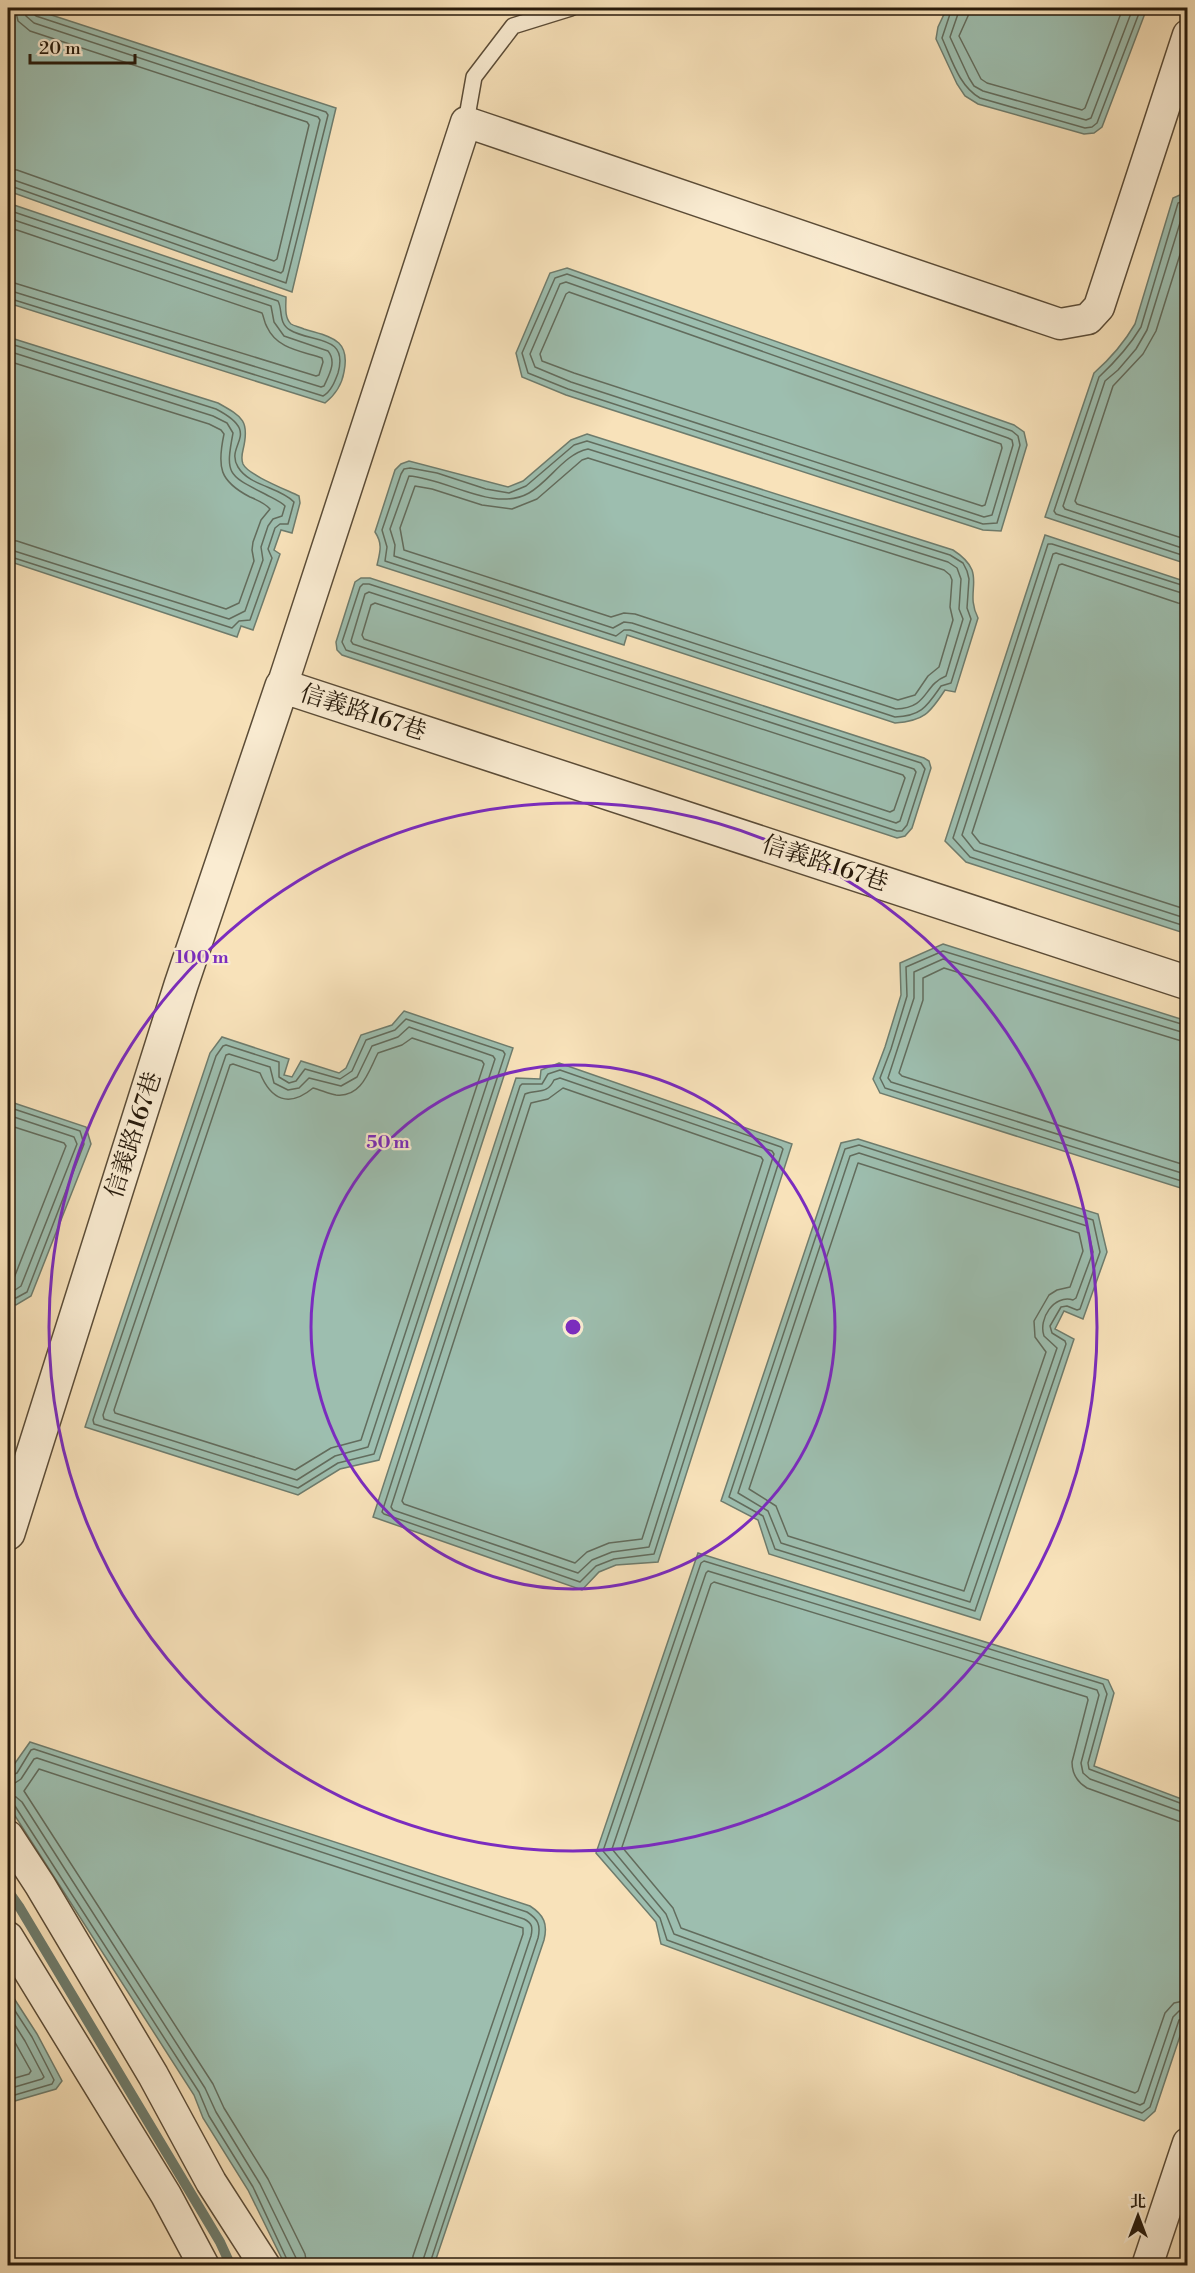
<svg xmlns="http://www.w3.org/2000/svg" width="1195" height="2273" viewBox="0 0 1195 2273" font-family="'Libre Bodoni','Noto Serif TC',serif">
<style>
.water{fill:#9dbeaf;stroke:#6e7c6d;stroke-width:1.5}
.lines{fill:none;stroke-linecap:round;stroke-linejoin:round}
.shore{stroke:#626c5d;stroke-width:1.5}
.stream{stroke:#6e7c6d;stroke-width:10}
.service-casing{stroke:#5b4c37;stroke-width:18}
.minor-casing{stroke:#5b4c37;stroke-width:33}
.tertiary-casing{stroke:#5b4c37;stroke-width:36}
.service{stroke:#faecd2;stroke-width:15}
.minor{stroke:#faecd2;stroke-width:30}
.tertiary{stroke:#faecd2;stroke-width:33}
.ring{fill:none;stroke:#7b2cbf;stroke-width:3}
.labels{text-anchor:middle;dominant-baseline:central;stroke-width:4.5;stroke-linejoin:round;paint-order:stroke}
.street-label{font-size:24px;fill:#271a0b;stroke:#faecd2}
.centre{fill:#7b2cbf;stroke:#faecd2;stroke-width:3}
.ring-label{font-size:18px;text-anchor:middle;font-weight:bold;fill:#7b2cbf;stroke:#faecd2;stroke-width:4.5;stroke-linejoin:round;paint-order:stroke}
</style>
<rect width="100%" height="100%" fill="#f8e2ba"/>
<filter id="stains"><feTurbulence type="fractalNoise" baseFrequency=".00333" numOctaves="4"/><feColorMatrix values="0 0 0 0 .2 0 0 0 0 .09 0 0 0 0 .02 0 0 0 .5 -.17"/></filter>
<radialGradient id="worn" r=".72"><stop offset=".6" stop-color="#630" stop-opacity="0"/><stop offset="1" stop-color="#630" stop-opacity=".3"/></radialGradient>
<path class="water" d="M8 8H30L336 108 292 292 8 191Z
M947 8H1147L1102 127 1094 133 1084 134 978 104 965 96 957 84 936 39 938 27Z
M1182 194 1188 195 1187 564 1045 517 1094 373C1111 358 1124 343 1135 324L1173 198Z
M8 203 286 297C286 306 284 317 291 324 294 326 300 327 304 329 329 337 351 338 344 372 342 384 335 395 325 403L8 303Z
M567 268 1014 425 1024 432 1027 445 1001 531 983 530 566 395 522 377 516 353 550 273Z
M8 337 218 403C243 417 250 421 243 450 242 454 241 459 243 464 248 475 287 490 299 496L300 503 292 533 281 530 274 550 280 554 253 630 241 626 237 637 8 561Z
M587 434 953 550C990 574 963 589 978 618L955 692 945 690C930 713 924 721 895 723L627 635 624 645 377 565C380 552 383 544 375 532L395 470 401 464 409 461 508 487 523 481 571 440Z
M1045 535 1187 582V934L966 862 945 841Z
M361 578H370L924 758 929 761 931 768 912 828 905 836 897 838 342 655 337 650 336 642 355 582Z
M943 944 1187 1021V1190L880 1093 873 1079 885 1047 901 995 900 963Z
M404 1011 513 1048 379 1460 340 1469 298 1495 85 1427 210 1053 222 1037 289 1059 284 1075 292 1077 301 1061 339 1073 346 1068 361 1035 392 1025Z
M559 1063 792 1144 658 1562 616 1565 599 1572 582 1590 373 1517 516 1078 540 1079 541 1070Z
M8 1101 86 1127 91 1144 31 1296 16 1305 8 1302Z
M858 1139 1098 1214 1107 1252 1083 1319 1064 1311 1055 1329 1074 1339 980 1620 769 1554 758 1520 721 1501 841 1143Z
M698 1553 1108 1680 1114 1693 1094 1766 1187 1801V2015L1155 2111 1144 2121 661 1944 656 1922 596 1853Z
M30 1742 530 1906C544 1915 548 1924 544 1940L434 2265H285L248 2190 203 2118 194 2095 8 1805V1773Z
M8 1989 37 2034 62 2081 56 2089 8 2103Z"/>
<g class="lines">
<path class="shore" d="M952 8 942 38C952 60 959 86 980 98L1085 128 1092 127 1097 123 1141 8
M960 8 950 37 969 78 974 86 983 91 1086 120 1091 118 1133 8
M969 8 968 16 959 36 981 79 987 83 1082 110 1085 108 1123 8
M8 169 17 170 274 261 277 259 309 125 307 122 30 31 18 21 15 8
M8 178 281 273 283 271 320 120 318 117 34 23 26 16 24 8
M8 185 286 283 328 115 326 112 36 16 33 13 32 8
M1188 200 1178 203 1141 327C1129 347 1116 361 1099 377L1054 511 1056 514 1188 557
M1188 208 1184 210 1147 330 1136 349 1118 370 1105 381 1063 506 1065 509 1188 550
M8 210 278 301C283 310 278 323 290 330 311 343 349 334 338 373 335 381 331 392 323 396L8 298
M8 218 271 306 274 322 284 336 328 351C337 362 329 375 324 386L321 387 8 290
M8 227 262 313C264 317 264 322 267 327 277 349 301 351 322 358L323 362 319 375 316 376 8 281
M1188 229 1156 331 1143 354 1113 386 1075 501 1077 504 1188 540
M567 274 1012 431 1018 436 1020 445 997 523 983 524 568 389 528 373 522 353 555 278Z
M566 282 1008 438 1012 440 1013 445 992 515 984 517 571 382 535 367 530 354 560 284Z
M569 292 1001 444 1002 448 985 505 982 506 574 373 542 361 540 354 566 294Z
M8 343 216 409C264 434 224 444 238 467 249 486 280 487 294 502L288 524H280L275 528 268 549 272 558 250 620 239 621 232 628 8 556
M8 351 213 416 227 423 233 433C225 475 228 475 265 494 272 498 280 501 285 506L282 516 273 519 268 526 261 547 263 560 245 611 229 619 8 549
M8 361 209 424 221 430 224 434C217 467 219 481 250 497 257 500 265 503 270 509L261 520 253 542 252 550 254 561 239 603 226 609 17 541 8 540
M587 441 950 555 963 563 967 571 969 579 967 608 971 619 951 683 941 686C927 706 922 716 895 717L630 630H624L616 636 385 561 387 547 382 530 401 474 404 469 410 468 437 473 486 489 509 493 526 486 574 445Z
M588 449 948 562 957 568 961 579 959 609 963 619 946 676C923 685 929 708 896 709L632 623 624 622 613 628 394 556 395 545 390 529 409 476C446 478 494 513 529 493 550 481 564 454 588 449Z
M588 458 944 570 950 575 952 580 950 607 953 620 939 667 928 676 915 695 898 700 635 614 624 613 611 617 404 550 400 528 415 486 432 489 482 505 512 509 537 499 582 460Z
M363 584H369L921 763 925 769 907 825 902 831H897L346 650 342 642 360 587Z
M1188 587 1052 544H1048L953 838 970 857 1188 927
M369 592 914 769 916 772 900 821 896 823 353 644 351 641 365 594Z
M1188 595 1056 553 1053 554 962 835 974 850 1188 919
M375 603 903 775 905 778 894 810 890 812 364 639 362 635 371 605Z
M1188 604 1178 603 1062 564 1059 565 972 833 980 843 1188 910
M406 1019 503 1051 505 1054 374 1454 338 1463 298 1488 94 1424 93 1420 216 1056 223 1046 226 1045 279 1062V1077L289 1083 296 1081 305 1069 340 1079 352 1071 366 1040 395 1030Z
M1188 1026 943 951 906 967 907 996 891 1049 880 1078 885 1088 1188 1183
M409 1027 493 1056 495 1059 368 1447 335 1456 297 1480 104 1419 103 1415 226 1055 229 1054 270 1067 274 1083 288 1090 299 1088 309 1078 341 1086 357 1077 372 1046 398 1037Z
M1188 1034 943 959 914 972V998L888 1078 891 1082 1188 1175
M412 1038 482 1061 484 1064 361 1440 331 1448 295 1470 115 1413 114 1410 230 1065 233 1064 260 1073C271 1100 289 1108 313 1088 321 1090 329 1094 336 1095 362 1098 369 1070 378 1053L402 1045Z
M1188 1043 944 968 923 978V1000L899 1073 902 1076 1188 1166
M560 1070 781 1147 783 1149 654 1554 614 1559 596 1566 580 1582 384 1514 382 1512 520 1086 522 1084H542L548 1074Z
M560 1078 772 1151 774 1154 649 1547 612 1552 592 1560 578 1573 393 1510 391 1507 525 1094C537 1089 547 1095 554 1080Z
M563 1088 761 1157 763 1160 642 1539 609 1543 587 1552 575 1563 404 1504 402 1501 531 1103 548 1099Z
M8 1107 80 1131 84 1144 27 1292 16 1298 8 1296
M8 1115 74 1137 77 1144 21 1286 15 1290 8 1289
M8 1125 64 1143 66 1146 14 1278 8 1280
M859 1145 1093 1220 1100 1252 1080 1309 1077 1310 1067 1306 1061 1307 1050 1326 1052 1333 1065 1341 1066 1344 975 1611 775 1549 763 1516 729 1497 845 1149Z
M859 1153 1087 1226 1093 1252 1076 1298 1073 1300C1054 1294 1038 1319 1044 1336L1057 1348 970 1602 781 1543 768 1511 738 1493 850 1156Z
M858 1163 1079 1233 1083 1251 1070 1287 1057 1290 1049 1295 1034 1321 1035 1337 1046 1352 964 1591 788 1536 776 1506 749 1489Z
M8 1777 17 1773 31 1750 34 1749 527 1912C538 1919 541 1925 538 1938L429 2266
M8 1784 15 1783 21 1779 34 1759 37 1758 524 1919C532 1923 533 1927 531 1936L421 2266
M8 1795 16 1797 22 1802 205 2088 216 2112 260 2184 296 2258 298 2266
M8 1803 15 1806 199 2092 209 2116 253 2187 290 2266
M1188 1806 1089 1769 1088 1763 1107 1694 1103 1684 704 1561 701 1563 603 1851 660 1918 667 1940 1142 2113 1150 2107 1179 2020 1188 2016
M1188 1814 1090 1779 1083 1773 1081 1763 1099 1695 1097 1690 708 1571 706 1573 612 1849 666 1914 674 1934 1140 2105 1144 2103 1173 2017 1179 2011 1188 2009
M1188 1823 1178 1821 1087 1788C1077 1782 1072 1774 1072 1762L1088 1700 1087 1697 714 1582 711 1584 622 1847 673 1908 681 1928 1135 2093 1138 2091 1165 2013 1174 2003 1188 2000
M8 2000 32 2037 54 2080 52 2084 8 2097
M8 2014 25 2041 44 2077 42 2079 8 2089
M8 2030 31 2071 29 2074 8 2080
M307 2266 305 2254 268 2179 224 2108 213 2084 24 1791 39 1769 523 1928V1934L413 2256 412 2266"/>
<path class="stream" d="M8 1891 20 1908 220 2242 231 2266"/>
<g class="service-casing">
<path id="service" d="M466 122 474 77 513 26 571 8"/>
</g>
<g class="minor-casing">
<path id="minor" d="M282 686 466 122 1060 324 1088 319 1099 307 1188 35
M8 1836 40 1885 153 2075 211 2182 265 2266
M8 1937 166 2195 204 2266
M1147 2266 1188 2143"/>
</g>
<g class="tertiary-casing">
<path id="tertiary" d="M8 1533 181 985 282 686 1188 983"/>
</g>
<use href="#service" class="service"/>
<use href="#minor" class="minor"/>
<use href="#tertiary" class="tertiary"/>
</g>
<g class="ring">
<circle cx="573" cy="1327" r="262"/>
<circle cx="573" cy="1327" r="524"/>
</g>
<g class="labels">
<g class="street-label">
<text transform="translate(363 713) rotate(18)">信義路167巷</text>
<text transform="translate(825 864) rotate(18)">信義路167巷</text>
<text transform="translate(134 1135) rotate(-72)">信義路167巷</text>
</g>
</g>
<circle cx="573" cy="1327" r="9" class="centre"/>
<g class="ring-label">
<text x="202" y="963">100 m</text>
<text x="388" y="1148">50 m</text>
</g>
<rect width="1195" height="2273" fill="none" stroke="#f8e2ba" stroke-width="30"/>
<rect x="9" y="9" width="1177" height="2255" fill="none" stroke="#271a0b" stroke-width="3"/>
<rect x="15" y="15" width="1165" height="2243" fill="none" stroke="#271a0b" stroke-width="1.5"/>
<g transform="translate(1138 2216)" stroke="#faecd2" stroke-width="4.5" paint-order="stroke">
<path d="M0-4.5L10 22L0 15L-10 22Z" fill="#271a0b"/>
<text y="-9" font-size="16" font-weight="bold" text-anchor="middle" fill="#271a0b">北</text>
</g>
<path d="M30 54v9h105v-9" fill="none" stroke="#271a0b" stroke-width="3"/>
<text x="39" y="54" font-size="18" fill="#271a0b" stroke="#faecd2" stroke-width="4.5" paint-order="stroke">20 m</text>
<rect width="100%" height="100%" filter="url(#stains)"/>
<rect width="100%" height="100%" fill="url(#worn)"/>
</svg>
